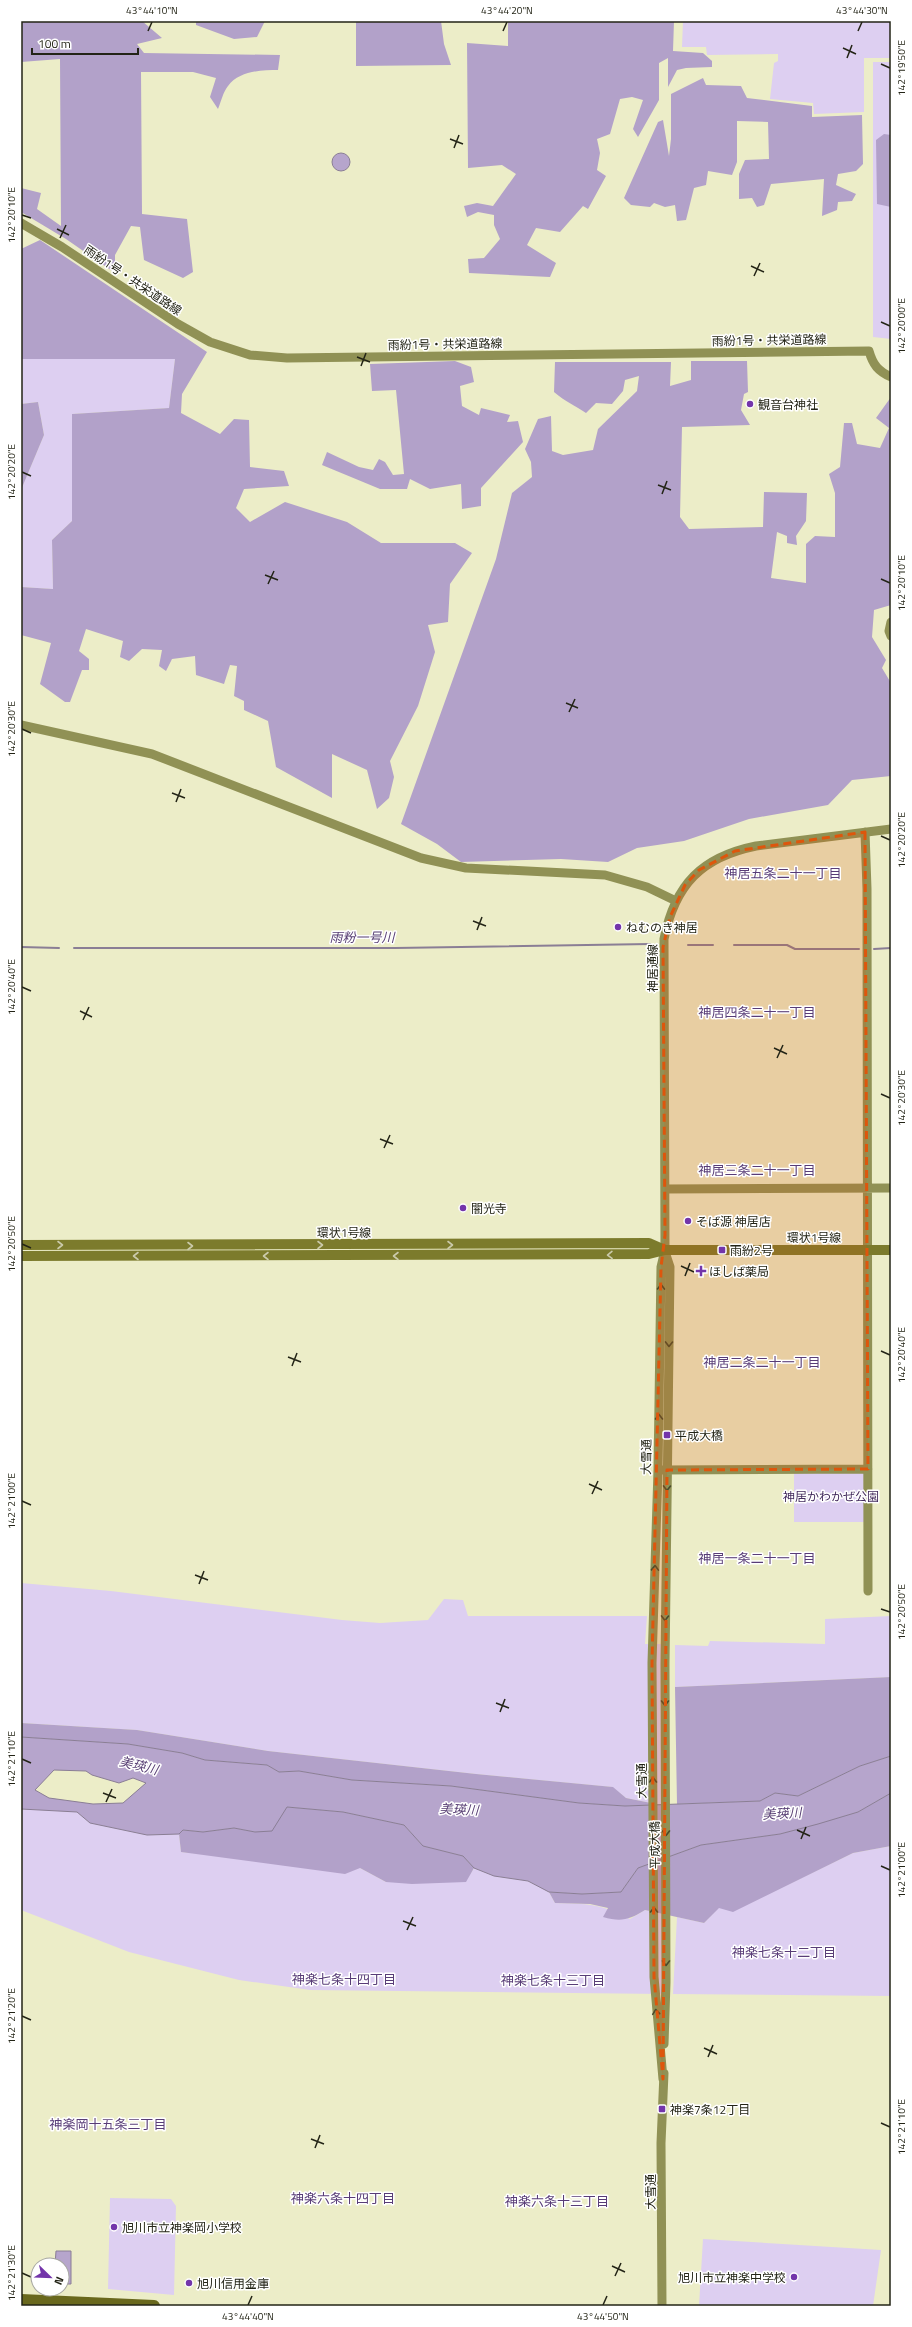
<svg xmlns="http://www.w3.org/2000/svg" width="912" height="2327" viewBox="0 0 912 2327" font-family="'Titillium Web','Noto Sans JP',sans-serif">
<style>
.green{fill:#ddcff1}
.forest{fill:#b2a1c9}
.water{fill:#b6a5cc;stroke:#8a7e95;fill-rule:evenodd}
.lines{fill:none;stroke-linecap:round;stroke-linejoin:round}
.stream{stroke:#8a7e95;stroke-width:2}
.secondary{stroke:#909155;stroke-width:9}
.primary{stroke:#7c7b2c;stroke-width:10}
.highway{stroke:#69681d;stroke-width:12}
.oneway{stroke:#cbcaab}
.oneway2{stroke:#494a2c}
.marked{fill:#de560c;fill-opacity:0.2;stroke:#de560c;stroke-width:3;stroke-dasharray:8 5;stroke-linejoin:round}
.ticks{fill:none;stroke:#232416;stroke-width:1.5}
.poi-dot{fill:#7335aa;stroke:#fff;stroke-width:1.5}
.labels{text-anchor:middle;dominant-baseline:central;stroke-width:3;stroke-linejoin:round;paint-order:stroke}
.street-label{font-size:12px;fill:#232416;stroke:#fff}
.poi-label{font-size:12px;fill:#232416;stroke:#fff;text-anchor:start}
.park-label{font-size:12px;fill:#432b5d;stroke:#fff}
.neighbourhood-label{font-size:13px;fill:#583c77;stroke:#fff}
.water-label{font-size:13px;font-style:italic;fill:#594075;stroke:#fff}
.neatline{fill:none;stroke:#232416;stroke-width:1.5}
.ticks-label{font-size:10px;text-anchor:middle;fill:#232416}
</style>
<rect width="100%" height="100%" fill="#ecedc8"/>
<path class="green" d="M683 21H891V58H864V112L814 114 813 103 770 99 774 63 778 61V54L707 55 706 47H682Z
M873 62H891V339L873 337Z
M21 359H175L169 408 72 414V521L52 540 53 589 21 587V490L44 435 38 402 21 404Z
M868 1469 867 1522H794V1470Z
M21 1583 111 1591 342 1620 380 1623 428 1620 444 1599 463 1600 468 1616H647L645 1644H661V1805L626 1798 612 1787 476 1774 268 1751 137 1730 21 1723Z
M891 1616V1677L675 1687V1645L708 1646 710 1641 825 1644V1619Z
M21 1809 77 1812 90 1823 147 1835 179 1834 181 1852 360 1868 386 1882H465L474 1868 494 1876 528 1881 549 1892 555 1903C588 1904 600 1903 630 1919L645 1910 663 1914V1994L310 1990 239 1980 129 1952 21 1910Z
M891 1846V1996L673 1994 677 1917 704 1923 719 1907 733 1911 853 1853Z
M110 2198 171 2199 176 2206 174 2295 108 2289Z
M703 2239 881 2250 873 2306H699Z"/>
<path class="forest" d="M21 21H142L162 38 137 44 144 53 280 55 278 70C261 70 239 71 228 86 223 92 221 102 218 109L210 97 216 78 193 72H141L142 214 187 219 193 272 183 278 144 260 140 227 131 226 115 255V273L66 239 21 212V188L41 193 37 209 61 226 60 59 21 62Z
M196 21H265L257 37 234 39 196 25Z
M356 21H441L444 44 451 65 356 66Z
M508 21H674L673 51 703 53 712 61V67L686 68 677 70 668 87V58L659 63V100L638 137 633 129 643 100 632 97 620 99 610 134 597 139 600 153 597 170 606 176 588 209 583 206 560 232 536 228 527 245 556 263 550 277 469 273 468 259 484 258 500 239 494 225V215L478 212 467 217 464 206 477 203 493 206 516 174 502 165 468 168 467 43 508 46Z
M703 78 706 85 741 86 747 98 812 106V117L862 115 863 164 856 171 838 174 836 185 856 194 852 201 838 202 837 210 822 216 824 179 771 184 764 205 757 207 752 198 739 199V174L745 160 769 159 768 122 737 121V162L732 175 708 171 706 185 694 188 686 220 677 221 675 205 665 207 654 203 650 207 631 205 624 198 658 122 663 120 669 156 671 139V94Z
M884 134 891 135V207L877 204 876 140Z
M40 240 207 352 182 394 181 413 220 434 234 419 249 420 250 467 284 471 289 486 244 489 236 508 250 522 285 502 347 522 381 543H455L472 553 450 584 448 622 428 625 435 652 418 706 390 761 394 777 389 798 377 809 367 770 332 754V798L276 767 268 721 244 710V701L234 696 237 666 230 665 224 684 196 675 195 656 172 659 166 671 159 666 162 650 142 649 129 661 120 657 123 641 86 629 79 651 89 659V670H82L70 702H65L40 684 51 643 21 635V587L53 589 52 540 72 521V414L169 408 175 359H21V249Z
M455 361 471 367 474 382 460 386 462 406 479 415 481 408 510 415 507 422 518 421 523 442 481 488V506L462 509 461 484 430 489 410 479 407 489H380L322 465 327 452 359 467 373 470 379 459 385 462 393 475 404 474 396 390 372 391 370 364Z
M691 361H747L748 392 744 394 741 410 750 425 682 427 680 517 689 529 763 527 764 492 807 493 806 521 796 536 797 545 787 543V536L777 532 771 578 806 583V544L815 536 835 537V493L829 474 840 467 844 423H852L857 444 880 448 889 428 876 418 891 397V605L874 610 872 637 886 660 882 668 891 683V776L852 780 828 805 749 819 684 841 637 848 608 862 561 859 461 862 437 844 401 824 496 559 512 493 532 477 531 462 525 449 538 419 551 416 552 451 563 455 593 450 598 429 637 391 639 376 625 380 623 391 612 404 596 403 586 413C574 405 566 402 554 392L555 362H671L670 386 691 380Z
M38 402 44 435 21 490V404Z
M891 1677V1756L860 1766 798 1796 775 1793 760 1801 677 1804 675 1687Z
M21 1723 137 1730 268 1751 476 1774 613 1787 626 1798 661 1805 625 1806 579 1803 451 1786 352 1780 299 1771 279 1772 267 1765 205 1760 182 1753 128 1744 21 1737Z
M891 1793V1846L853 1853 733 1912 719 1908 704 1923 645 1910C629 1920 621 1922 603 1917L608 1908 590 1904 555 1903 549 1892 582 1894 621 1892 638 1868 701 1845 780 1834 858 1812Z
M287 1807 343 1812 404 1825 423 1846 463 1856 474 1868 466 1882 412 1884 386 1882 360 1868 345 1874 181 1852 179 1834 182 1830 203 1832 234 1828 255 1832Z"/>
<path class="water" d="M332 162a9 9 0 1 1 18 0a9 9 0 1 1-18 0Z
M21 1737 128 1744 182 1753 205 1760 267 1765 279 1772 299 1771 352 1780 451 1786 579 1803 625 1806 760 1801 775 1793 798 1796 860 1766 891 1756V1793L858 1812 818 1824 780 1834 701 1845 638 1868 621 1892 582 1894 549 1892 528 1881 494 1876 474 1868 463 1856 423 1846 404 1825 343 1812 287 1807 272 1831 255 1832 234 1828 203 1832 183 1830 179 1834 147 1835 90 1823 77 1812 21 1809ZM54 1770 86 1771 92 1775 119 1783 133 1778 146 1783 123 1803 93 1804 49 1798 35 1790Z
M56 2251H71V2284H62V2265H55Z"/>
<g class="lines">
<path class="stream" d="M688 945H713
M734 945H787L795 949H859
M21 947 59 948
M74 948H395L650 944
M874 949 891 948
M253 2306H275"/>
<path class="secondary" d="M21 223 62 247 178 324 210 342 250 355 287 358 869 351C873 365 878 371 891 377
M891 622 889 631 891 636
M21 725 152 754 421 858 466 868 605 875 647 887 676 901
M865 832 867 889 868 1591
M665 1189 891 1188
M661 1470 868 1469
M664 2044 666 1982 665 1664 670 1267 665 1252
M663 2079 654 1977 652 1663 658 1470 661 1267 665 1250 664 939C675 884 702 857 756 846L891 829
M662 2306 661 2143 664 2073"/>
<path class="primary" d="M21 1245 649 1243 665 1250
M21 1256 649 1254 665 1250H891"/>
<path class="highway" d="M21 2300 154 2306"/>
</g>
<defs><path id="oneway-chevron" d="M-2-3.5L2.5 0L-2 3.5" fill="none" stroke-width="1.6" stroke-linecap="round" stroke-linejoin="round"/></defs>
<g class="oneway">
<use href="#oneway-chevron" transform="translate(60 1245)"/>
<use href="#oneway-chevron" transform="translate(320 1245)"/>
<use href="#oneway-chevron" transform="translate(450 1245)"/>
<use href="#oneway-chevron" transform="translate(190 1246)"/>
<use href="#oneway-chevron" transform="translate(610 1255) rotate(179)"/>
<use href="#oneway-chevron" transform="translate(136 1256) rotate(180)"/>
<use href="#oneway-chevron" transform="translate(266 1256) rotate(180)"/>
<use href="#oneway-chevron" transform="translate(396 1256) rotate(180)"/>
</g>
<g class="oneway2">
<use href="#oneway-chevron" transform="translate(661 1287) rotate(-89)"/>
<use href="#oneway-chevron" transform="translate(669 1344) rotate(91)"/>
<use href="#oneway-chevron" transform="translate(659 1417) rotate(-90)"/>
<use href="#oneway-chevron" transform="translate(667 1488) rotate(91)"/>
<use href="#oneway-chevron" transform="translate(655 1568) rotate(-88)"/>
<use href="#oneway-chevron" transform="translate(665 1618) rotate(91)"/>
<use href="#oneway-chevron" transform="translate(665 1703) rotate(90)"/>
<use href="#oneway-chevron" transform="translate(653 1780) rotate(-90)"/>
<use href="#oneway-chevron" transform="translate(666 1833) rotate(90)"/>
<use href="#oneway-chevron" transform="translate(654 1910) rotate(-90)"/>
<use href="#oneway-chevron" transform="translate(666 1963) rotate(90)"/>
<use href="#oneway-chevron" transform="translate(656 2012) rotate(-96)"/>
</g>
<path class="marked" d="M865 832 868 1469 667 1470 663 2079 654 1977 652 1663 661 1267 665 1235 663 947 670 917 685 885 699 870 735 851Z"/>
<path class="ticks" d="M148 31 152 22M503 31 507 22M858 31 862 22M843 48 856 54M847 58 852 45M881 64 890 68M450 139 463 144M454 148 459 135M22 215 31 218M57 229 69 235M60 238 66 225M751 266 764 272M754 276 760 263M881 322 890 326M357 357 370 362M361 366 366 353M22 472 31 476M658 485 671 490M662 494 667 481M265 575 278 580M881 579 890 583M268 584 274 571M566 703 578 708M569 712 575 699M22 729 31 733M172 793 185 798M176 802 181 789M881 836 890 840M473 921 486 926M477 930 482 917M22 987 31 991M80 1011 92 1017M83 1020 89 1007M774 1048 787 1054M777 1058 783 1045M881 1094 890 1098M380 1139 393 1144M384 1148 390 1135M22 1244 31 1248M681 1266 694 1272M685 1276 690 1263M881 1351 890 1355M288 1357 301 1362M292 1366 297 1353M589 1484 602 1490M592 1494 598 1481M22 1501 31 1505M195 1575 208 1580M199 1584 204 1571M881 1609 890 1612M496 1703 509 1708M500 1712 505 1699M22 1759 31 1763M103 1793 116 1798M106 1802 112 1789M797 1830 810 1836M801 1839 806 1827M881 1866 890 1870M403 1921 416 1926M407 1930 413 1917M22 2016 31 2020M704 2048 717 2054M708 2057 713 2045M881 2123 890 2127M311 2139 324 2144M315 2148 320 2135M612 2266 625 2272M22 2273 31 2277M615 2276 621 2263M248 2305 252 2296M603 2305 607 2296"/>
<g class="poi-dot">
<circle cx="750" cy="404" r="4"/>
<circle cx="618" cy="927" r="4"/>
<circle cx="463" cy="1208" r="4"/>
<circle cx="688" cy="1221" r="4"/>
<rect x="718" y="1246" width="8" height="8" rx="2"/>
<path d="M699 1265h4v4h4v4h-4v4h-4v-4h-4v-4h4z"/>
<rect x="663" y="1431" width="8" height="8" rx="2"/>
<rect x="658" y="2105" width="8" height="8" rx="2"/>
<circle cx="114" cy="2227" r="4"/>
<circle cx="794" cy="2277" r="4"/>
<circle cx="189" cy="2283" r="4"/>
</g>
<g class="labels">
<g class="street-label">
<text transform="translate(133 280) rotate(34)">雨紛1号・共栄道路線</text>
<text transform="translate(769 340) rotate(-1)">雨紛1号・共栄道路線</text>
<text transform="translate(445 344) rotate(-1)">雨紛1号・共栄道路線</text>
<text transform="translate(652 968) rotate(-90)">神居通線</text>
<text x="344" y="1232">環状1号線</text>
<text x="814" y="1237">環状1号線</text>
<text transform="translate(646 1457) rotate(-89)">大雪通</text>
<text transform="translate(641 1781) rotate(-90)">大雪通</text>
<text transform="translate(654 1845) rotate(-90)">平成大橋</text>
<text transform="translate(650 2192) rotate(-90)">大雪通</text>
</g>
<g class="poi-label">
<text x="758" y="404">観音台神社</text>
<text x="626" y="927">ねむのき神居</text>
<text x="471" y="1208">闇光寺</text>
<text x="696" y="1221">そば源 神居店</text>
<text x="730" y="1250">雨紛2号</text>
<text x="709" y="1271">ほしば薬局</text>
<text x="675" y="1435">平成大橋</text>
<text x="670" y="2109">神楽7条12丁目</text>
<text x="122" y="2227">旭川市立神楽岡小学校</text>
<text x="786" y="2277" text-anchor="end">旭川市立神楽中学校</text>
<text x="197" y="2283">旭川信用金庫</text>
</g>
<g class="park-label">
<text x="831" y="1496">神居かわかぜ公園</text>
</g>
<g class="neighbourhood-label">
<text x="783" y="873">神居五条二十一丁目</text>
<text x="757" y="1012">神居四条二十一丁目</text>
<text x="757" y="1170">神居三条二十一丁目</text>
<text x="762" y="1362">神居二条二十一丁目</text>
<text x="757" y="1558">神居一条二十一丁目</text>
<text x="784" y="1952">神楽七条十二丁目</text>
<text x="344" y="1979">神楽七条十四丁目</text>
<text x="553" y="1980">神楽七条十三丁目</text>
<text x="108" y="2124">神楽岡十五条三丁目</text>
<text x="343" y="2198">神楽六条十四丁目</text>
<text x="557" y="2201">神楽六条十三丁目</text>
</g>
<g class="water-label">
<text x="362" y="937">雨粉一号川</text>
<text transform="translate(139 1765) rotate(14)">美瑛川</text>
<text transform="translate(459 1809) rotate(3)">美瑛川</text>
<text transform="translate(782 1813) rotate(-3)">美瑛川</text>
</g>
</g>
<rect width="912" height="2327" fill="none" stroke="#ffffff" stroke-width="44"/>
<g transform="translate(50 2277) rotate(113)"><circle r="19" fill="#ffffff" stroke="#a7a7a2"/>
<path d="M0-3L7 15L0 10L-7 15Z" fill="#7335aa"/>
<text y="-6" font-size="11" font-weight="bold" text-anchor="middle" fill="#232416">N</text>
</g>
<path d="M32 48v6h106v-6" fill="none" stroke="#232416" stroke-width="2"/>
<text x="38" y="48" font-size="12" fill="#232416" stroke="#ffffff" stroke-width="3" paint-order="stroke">100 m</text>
<rect x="22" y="22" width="868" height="2283" class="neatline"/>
<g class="ticks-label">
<text x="152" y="14">43°44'10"N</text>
<text x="507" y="14">43°44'20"N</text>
<text x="862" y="14">43°44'30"N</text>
<text transform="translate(901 68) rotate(-90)" y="4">142°19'50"E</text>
<text transform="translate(11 215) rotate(-90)" y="4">142°20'10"E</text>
<text transform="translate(901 326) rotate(-90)" y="4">142°20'00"E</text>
<text transform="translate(11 472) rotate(-90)" y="4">142°20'20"E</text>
<text transform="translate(901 583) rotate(-90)" y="4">142°20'10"E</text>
<text transform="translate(11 729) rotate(-90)" y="4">142°20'30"E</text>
<text transform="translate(901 840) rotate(-90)" y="4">142°20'20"E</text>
<text transform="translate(11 987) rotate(-90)" y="4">142°20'40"E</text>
<text transform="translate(901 1098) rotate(-90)" y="4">142°20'30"E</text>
<text transform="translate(11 1244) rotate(-90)" y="4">142°20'50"E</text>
<text transform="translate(901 1355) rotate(-90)" y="4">142°20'40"E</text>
<text transform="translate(11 1501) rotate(-90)" y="4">142°21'00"E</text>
<text transform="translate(901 1612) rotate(-90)" y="4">142°20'50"E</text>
<text transform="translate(11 1759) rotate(-90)" y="4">142°21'10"E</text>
<text transform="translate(901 1870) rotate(-90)" y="4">142°21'00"E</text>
<text transform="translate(11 2016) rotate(-90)" y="4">142°21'20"E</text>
<text transform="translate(901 2127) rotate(-90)" y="4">142°21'10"E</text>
<text transform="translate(11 2273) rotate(-90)" y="4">142°21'30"E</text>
<text x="248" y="2320">43°44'40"N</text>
<text x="603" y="2320">43°44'50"N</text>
</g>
</svg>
